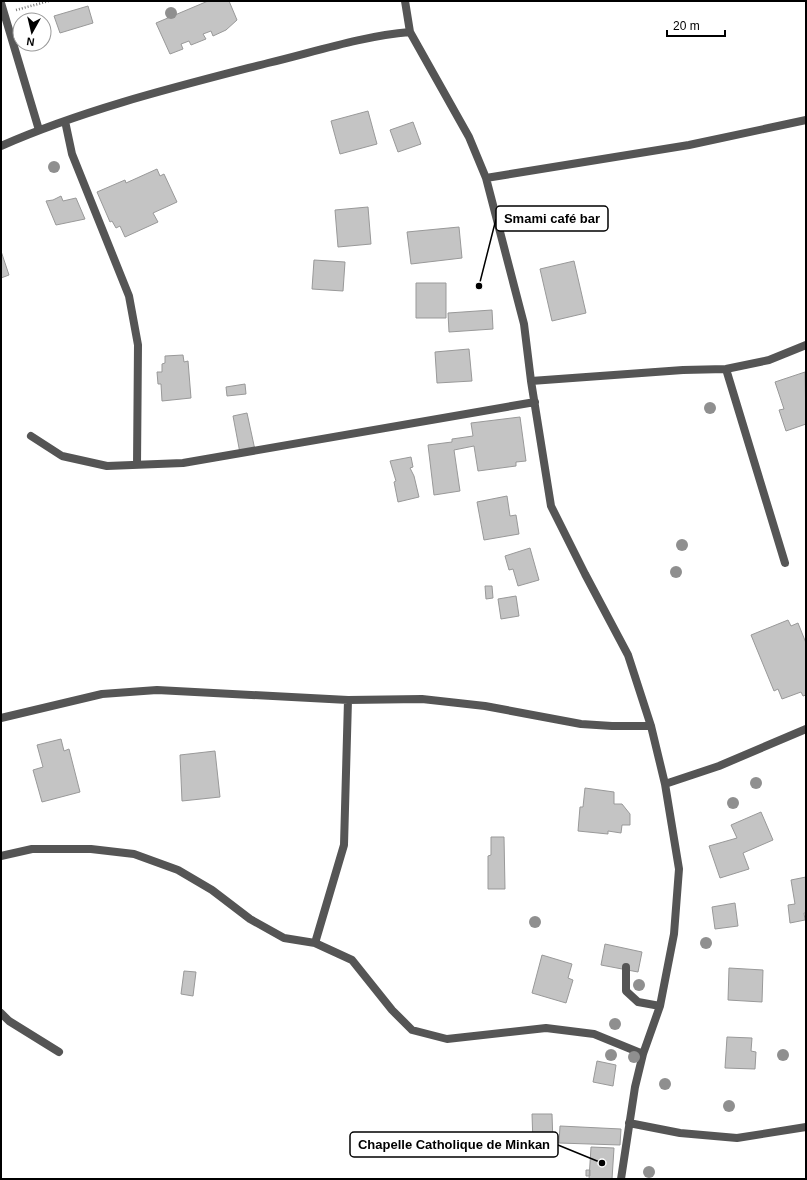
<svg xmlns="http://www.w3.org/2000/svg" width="807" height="1180" viewBox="0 0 807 1180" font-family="Arial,sans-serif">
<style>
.building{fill:#c4c4c4;stroke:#999}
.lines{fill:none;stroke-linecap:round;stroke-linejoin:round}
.path{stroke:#777;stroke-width:2.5;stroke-dasharray:1 2;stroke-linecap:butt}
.minor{stroke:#555;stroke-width:8}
.tree{fill:#8f8f8f}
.leader{fill:none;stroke:#000;stroke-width:1.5}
.callout-dot{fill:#000;stroke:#fff;stroke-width:1.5}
.callout{fill:#fff;stroke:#000;stroke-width:1.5}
.callout-label{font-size:13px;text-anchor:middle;font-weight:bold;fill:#000}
</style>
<rect width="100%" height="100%" fill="#fff"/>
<path class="building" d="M208 1H229L237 20 226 30 213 36 211 31 203 34 206 39 191 45 189 41 181 44 183 49 170 54 156 23Z
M88 6 93 23 60 33 54 16Z
M368 111 377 144 340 154 331 121Z
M413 122 421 144 398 152 390 130Z
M157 169 160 176 164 174 177 202 153 213 158 222 125 237 120 226 116 228 112 221 110 222 97 192 125 180 126 183Z
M61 196 63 201 76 198 85 219 56 225 46 201 53 200Z
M368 207 371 244 338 247 335 210Z
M459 227 462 258 411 264 407 232Z
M1 251 9 275 1 278Z
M314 260 345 262 343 291 312 289Z
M574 261 586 313 552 321 540 269Z
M416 283H446V318H416Z
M492 310 493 329 449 332 448 313Z
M469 349 472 381 437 383 435 352Z
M183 355 184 362 188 361 191 398 162 401 161 384H158L157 372H162V364L165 363V356Z
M805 372 806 424 786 431 779 410 784 409 775 382Z
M245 384 246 394 227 396 226 387Z
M247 413 255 450 240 453 233 416Z
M520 417 526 461 516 462V466L478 471 474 446 454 450 460 491 434 495 428 445 452 442V439L473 436 471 423Z
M411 457 413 467 410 468 414 476 419 497 398 502 394 482 396 481 390 461Z
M507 496 510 516 516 515 519 534 484 540 477 502Z
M530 548 539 580 518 586 513 569 509 570 505 556Z
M485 586H492L493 598 486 599Z
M516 596 519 616 501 619 498 599Z
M788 620 791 626 798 623 806 643V695L803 696 801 692 782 699 778 689 774 691 751 635Z
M61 739 64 751 69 749 80 792 42 802 33 770 43 767 37 745Z
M215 751 220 797 182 801 180 755Z
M585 788 614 792V804H622L630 814V825H622L621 833 608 831V834L578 831 580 807H583Z
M761 812 773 840 743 853 749 869 720 878 709 846 737 838 731 825Z
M491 837H504L505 889H488V856L491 855Z
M806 877V913H804L805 920 790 923 788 905 795 904 791 880Z
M735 903 738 926 715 929 712 907Z
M605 944 642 952 638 972 601 965Z
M542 955 572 964 568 978 573 980 566 1003 532 993Z
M729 968 763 970 762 1002 728 1000Z
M184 971 196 972 193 996 181 994Z
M727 1037 752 1038 751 1051 756 1052 755 1069 725 1068Z
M597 1061 616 1065 613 1086 593 1082Z
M532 1114H552L553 1144H533Z
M560 1126 621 1129 620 1145 559 1143Z
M591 1147 614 1148 612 1179H589Z
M586 1170H590V1176H586Z"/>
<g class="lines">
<path class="path" d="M16 10 49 1"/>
<path class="minor" d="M405 1 410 32 469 137 486 178 524 324 531 381 551 506 585 574 628 655 651 726 665 784 679 869 674 934 660 1006 643 1054 635 1087 621 1179
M1 3 39 130
M65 121 72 154 129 296 138 345 137 465
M1 146C85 109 179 86 268 63 314 52 362 36 410 32
M486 178 689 145 806 120
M726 369 785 563
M531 381 683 370 726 369 769 360 806 345
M31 436 62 456 107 466 183 463 535 402
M1 718 102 694 157 690 348 700 422 699 485 706 581 724 612 726H651
M665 784 719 766 806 729
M1 856 32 849H91L134 854 178 870 212 890 250 919 284 938 315 943 352 960 392 1010 412 1030 447 1039 546 1028 594 1034 643 1054
M315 943 344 845 348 700
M626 967V991L638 1002 660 1006
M1 1013 9 1021 59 1052
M629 1123 680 1133 737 1138 806 1127"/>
</g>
<g class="tree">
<circle cx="171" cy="13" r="6"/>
<circle cx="54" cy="167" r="6"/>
<circle cx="710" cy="408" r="6"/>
<circle cx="682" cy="545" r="6"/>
<circle cx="676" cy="572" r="6"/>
<circle cx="756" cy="783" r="6"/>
<circle cx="733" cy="803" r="6"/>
<circle cx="535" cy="922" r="6"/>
<circle cx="706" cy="943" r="6"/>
<circle cx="639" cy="985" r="6"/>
<circle cx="615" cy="1024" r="6"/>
<circle cx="611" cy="1055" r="6"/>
<circle cx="783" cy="1055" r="6"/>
<circle cx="634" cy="1057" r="6"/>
<circle cx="665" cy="1084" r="6"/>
<circle cx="729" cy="1106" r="6"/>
<circle cx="649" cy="1172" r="6"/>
</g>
<path class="leader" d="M479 286L496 219M602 1163L558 1145"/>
<g class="callout-dot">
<circle cx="479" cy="286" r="4"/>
<circle cx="602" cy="1163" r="4"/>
</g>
<g class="callout">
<rect x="496" y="206" width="112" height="25" rx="4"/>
<rect x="350" y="1132" width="208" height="25" rx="4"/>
</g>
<g class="callout-label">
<text x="552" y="223">Smami café bar</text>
<text x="454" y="1149">Chapelle Catholique de Minkan</text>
</g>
<rect width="807" height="1180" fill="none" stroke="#000000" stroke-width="4"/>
<g transform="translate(32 32) rotate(188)"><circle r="19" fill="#ffffff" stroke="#999999"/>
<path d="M0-3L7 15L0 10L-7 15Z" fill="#000000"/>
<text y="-6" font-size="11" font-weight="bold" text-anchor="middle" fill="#000000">N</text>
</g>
<path d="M667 30v6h58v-6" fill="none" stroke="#000000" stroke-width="2"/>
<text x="673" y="30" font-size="12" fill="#000000" stroke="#ffffff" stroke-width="3" paint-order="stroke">20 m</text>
</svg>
